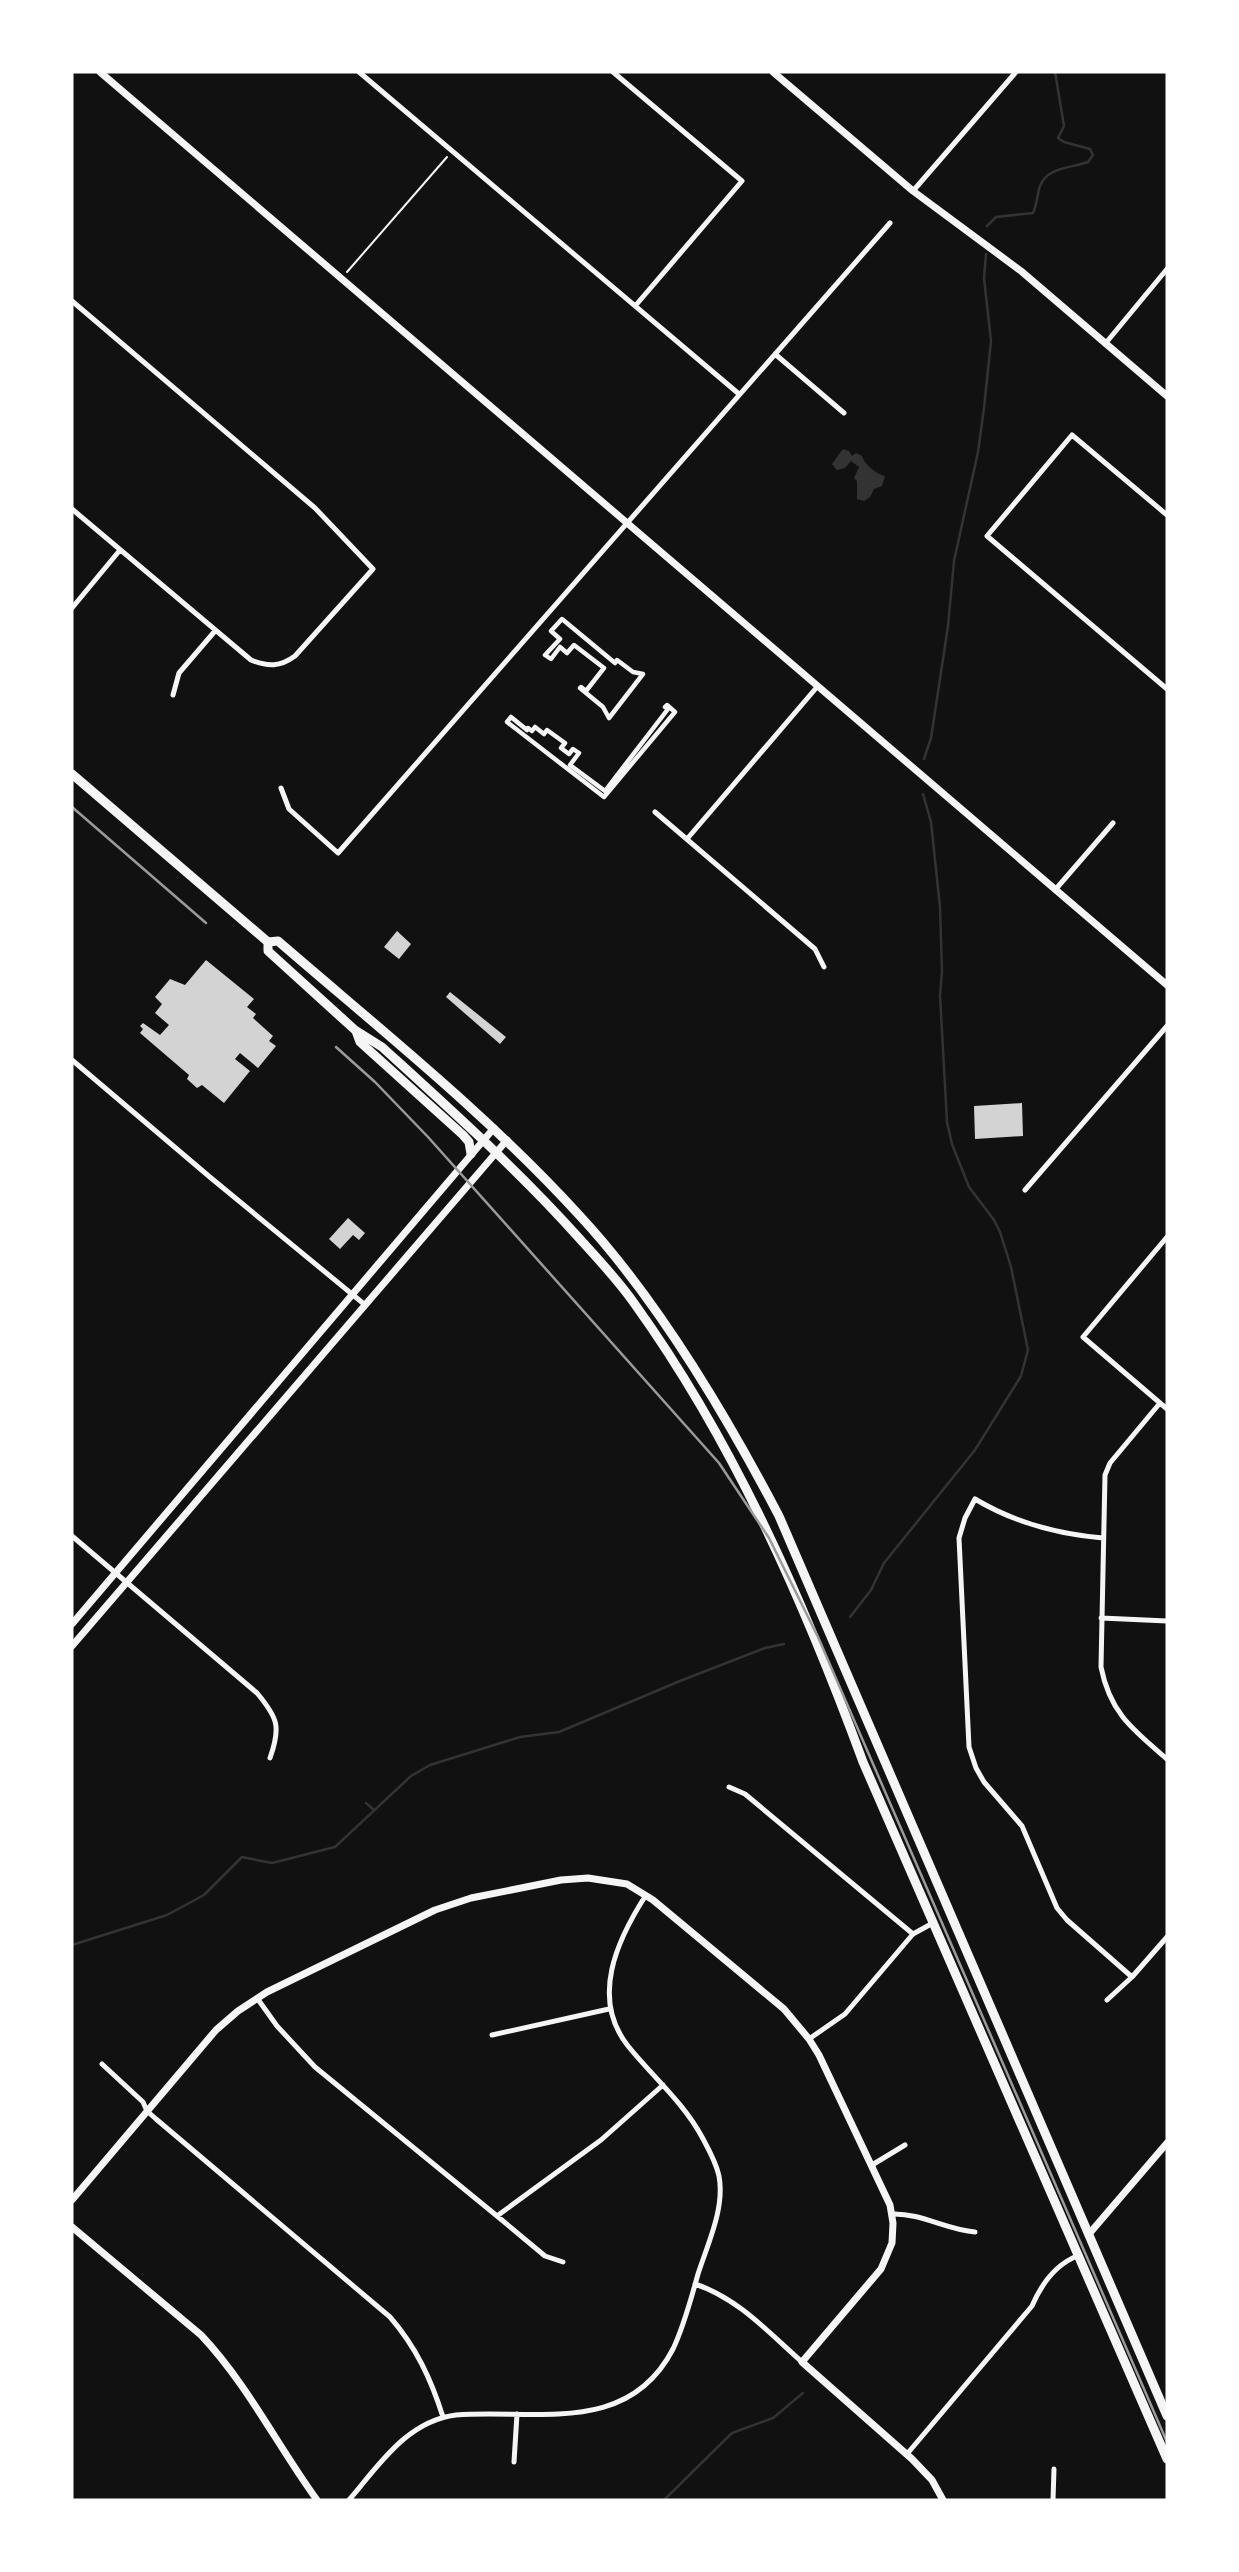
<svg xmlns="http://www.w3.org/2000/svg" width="1239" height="2572" viewBox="0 0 1239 2572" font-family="'Nunito Sans',sans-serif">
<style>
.water{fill:#333}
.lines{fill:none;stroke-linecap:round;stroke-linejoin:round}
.stream{stroke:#333;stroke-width:2.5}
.building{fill:#d3d3d3}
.path{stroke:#f5f5f5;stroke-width:2}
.pedestrian{stroke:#f5f5f5;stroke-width:4.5}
.minor{stroke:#f5f5f5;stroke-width:5}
.tertiary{stroke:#f5f5f5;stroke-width:7}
.primary{stroke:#f5f5f5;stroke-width:9}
.rail{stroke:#9a9a9a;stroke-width:2.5}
</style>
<rect width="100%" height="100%" fill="#111"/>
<path class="water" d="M843 449 849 451 852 456 856 453 862 456C864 464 876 474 885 476L882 486 874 489 870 497 864 501 857 499V481L854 478 859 467 851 461 845 468 837 470 832 464Z"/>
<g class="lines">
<path class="stream" d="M987 226 996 217 1033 213C1037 205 1037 195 1040 186 1047 167 1072 168 1088 162L1093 155 1090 149 1064 142 1058 138 1064 126 1055 72
M924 759 931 738 948 626 954 561 978 452 984 408 991 341 984 278 986 254
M850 1617 871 1590 884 1563 975 1450 1021 1376 1028 1350 1011 1267 1000 1232 994 1220 969 1187 952 1144 947 1122 940 995 942 972 940 907 931 822 923 794
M366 1803 374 1810
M72 1945 167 1915 204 1895 242 1857 272 1863 335 1847 411 1776 430 1765 520 1737 559 1732 680 1681 765 1648 784 1644
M664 2500 732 2433 773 2418 803 2393"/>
</g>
<path class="building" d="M397 931 411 944 399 959 384 947Z
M206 960 254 999 247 1007 256 1014 253 1018 273 1036 269 1041 276 1046 258 1068 240 1053 235 1059 250 1071 224 1103 202 1085 197 1088 187 1079 189 1075 140 1033 143 1029 140 1026 143 1023 160 1035 169 1025 155 1013 162 1004 155 997 170 979 185 985Z
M450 992 506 1037 500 1044 446 997Z
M1022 1103 1023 1136 975 1139 974 1106Z
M348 1218 365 1233 359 1240 353 1235 340 1249 329 1239Z"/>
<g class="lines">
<path class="path" d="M347 272 447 157"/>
<path class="pedestrian" d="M562 619 615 663 617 660 633 672 643 674 609 718 603 707 580 688 581 687 586 691 604 668 574 645 567 653 560 647 551 659 545 655 560 639 551 631Z
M667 705 675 712 604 797 507 722 511 717 527 730 528 728 532 731 535 727 544 734 547 730 565 743 561 748 569 754 573 749 579 753 570 765 605 791 668 709 665 707Z"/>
<path class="minor" d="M359 72 739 394
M613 72 742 181 636 305
M913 191 1016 72
M72 301 315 508 373 569 295 656C280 667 268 667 251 660L72 509
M1105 344 1167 269
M775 354 844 413
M1167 515 1072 435 987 536 1167 689
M72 608 120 550
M173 695 179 673 215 631
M281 788 289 809 338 853 890 223
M655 812 815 949 824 967
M687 839 817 687
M1055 890 1113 823
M72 1060 211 1178 364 1304
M1025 1190 1167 1026
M1167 1237 1083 1337 1167 1409
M1160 1403 1110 1463 1105 1475 1101 1667C1110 1713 1133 1730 1167 1759
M72 1536 257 1693C278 1718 281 1727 270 1758
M1103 1538C1056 1534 1015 1523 975 1499L965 1518 959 1538 969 1747 976 1768 984 1782 1022 1826 1057 1908 1067 1920 1132 1977
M1101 1618 1167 1621
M729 1787 745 1794 913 1934
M257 1998 277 2026 315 2067 497 2216 601 2140 663 2085
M1107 2000 1132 1977 1167 1937
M492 2035 609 2009
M809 2039 845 2014 913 1934 933 1923
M102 2064 143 2102 147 2111 156 2119 390 2317C416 2347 431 2379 443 2417
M872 2165 905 2145
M892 2214C921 2213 947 2230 975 2232
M497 2216 545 2256 563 2262
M695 2284C738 2298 769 2333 802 2362
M907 2454 1032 2306C1041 2285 1055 2265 1077 2256
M514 2462 517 2414
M349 2500C379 2465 407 2421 456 2415 536 2409 628 2436 673 2349 684 2326 691 2299 698 2274 708 2243 725 2208 719 2176 716 2162 709 2150 702 2137 683 2102 653 2077 628 2046 590 1998 617 1940 646 1895
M1053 2500 1054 2469"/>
<path class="tertiary" d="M100 72 1167 985
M773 72 913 191 1021 271 1167 396
M72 1624 494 1128
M72 1646 507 1140
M72 2200 216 2030 238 2011 267 1992 435 1910 471 1898 561 1880 588 1878 627 1884 653 1900 784 2009 809 2039 819 2055 890 2205 893 2223 892 2243 881 2269 802 2362 912 2459 932 2480 943 2500
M72 2227 201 2335C248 2385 277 2445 317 2500
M1089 2234 1167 2143"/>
<path class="primary" d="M72 774 268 942 278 941C381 1030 488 1115 580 1216 657 1299 726 1415 779 1516L1167 2416
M268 942V951L355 1030 382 1047C450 1109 518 1170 579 1238 598 1259 618 1280 634 1303 734 1442 804 1602 863 1762L1167 2459
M356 1031 360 1042 463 1135 469 1142 471 1154"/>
<path class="rail" d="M72 807 206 923
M336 1047 375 1082 428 1137 719 1463 769 1538 818 1637 1167 2442"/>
</g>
<rect width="1239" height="2572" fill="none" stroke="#ffffff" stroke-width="147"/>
</svg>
